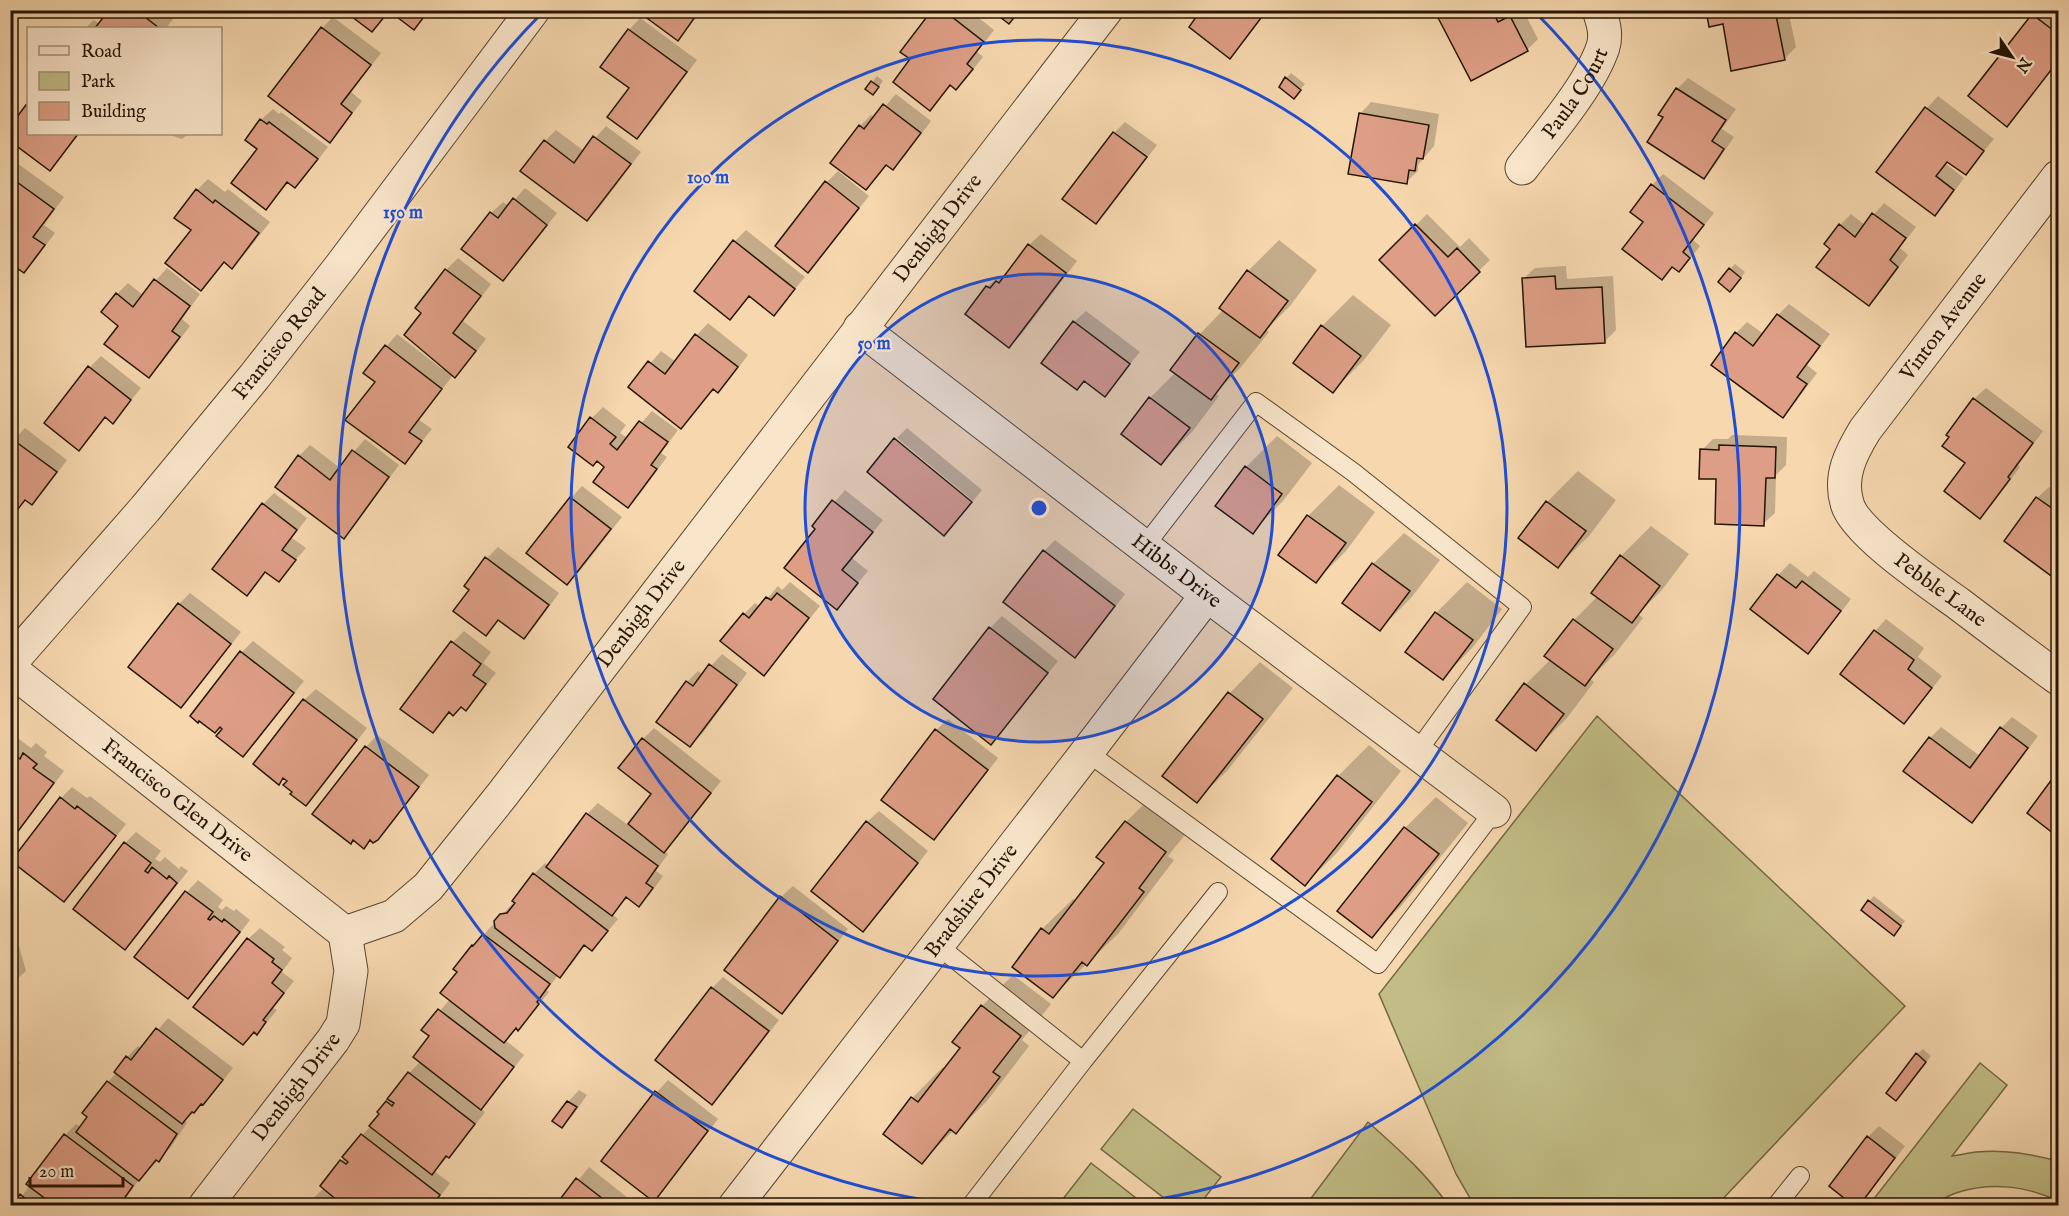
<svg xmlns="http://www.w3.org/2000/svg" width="2069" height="1216" viewBox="0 0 2069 1216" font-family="'IM FELL English',serif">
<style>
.green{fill:#c2bd86;stroke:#726944;stroke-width:1.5}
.shadow{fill:#0003}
.building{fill:#dd9e85;stroke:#231503;stroke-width:1.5}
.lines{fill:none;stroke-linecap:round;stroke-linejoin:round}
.lane-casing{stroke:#58462e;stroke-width:20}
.street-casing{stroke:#58462e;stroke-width:35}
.lane{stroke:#f9e5ca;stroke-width:18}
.street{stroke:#f9e5ca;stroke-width:33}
.ring{fill:none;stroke:#1d4ed8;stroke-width:3}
.labels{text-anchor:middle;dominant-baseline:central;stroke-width:4.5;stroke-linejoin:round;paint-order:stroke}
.street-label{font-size:21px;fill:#231503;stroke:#f9e5ca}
.centre{fill:#1d4ed8;stroke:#f9e5ca;stroke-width:3}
.ring-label{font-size:18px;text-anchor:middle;font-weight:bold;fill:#1d4ed8;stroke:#f9e5ca;stroke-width:4.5;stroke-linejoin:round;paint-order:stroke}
</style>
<rect width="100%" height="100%" fill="#f6d7ae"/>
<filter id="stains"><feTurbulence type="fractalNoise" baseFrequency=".00333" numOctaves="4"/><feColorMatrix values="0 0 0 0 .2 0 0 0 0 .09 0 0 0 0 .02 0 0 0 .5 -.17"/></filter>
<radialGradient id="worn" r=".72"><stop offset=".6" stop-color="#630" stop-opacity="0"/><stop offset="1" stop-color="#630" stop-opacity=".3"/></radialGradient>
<path class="green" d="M1597 716 1905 1006 1717 1205H1474L1456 1174 1379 994Z
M1980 1063 2007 1085 1952 1156C1960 1155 1968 1153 1976 1152 2004 1149 2030 1154 2058 1161V1201C2027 1186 1992 1182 1959 1192 1948 1195 1939 1202 1929 1205 1919 1208 1881 1206 1869 1205Z
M1133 1109 1221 1177 1199 1205H1173L1101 1149Z
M1368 1122C1397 1148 1426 1173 1448 1205H1306Z
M1091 1163 1145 1205 1061 1206 1059 1204Z"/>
<path class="shadow" d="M110 10H161L173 19 166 28H85L94 20 100 25Z
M390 10H430L414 29Z
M645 10H701L678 39Z
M934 10H969L994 30 977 52 983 57 967 77 956 88 951 85 930 109 912 59Z
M1203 10H1268L1241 45 1230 57Z
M1438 10H1509L1510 12 1523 10 1538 39 1527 50Z
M1707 10H1788L1796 47 1784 59Z
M2037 10H2053L2058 15V62L2018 113 2007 125 1970 96Z
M333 17 381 53 351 92 362 101 341 129 330 141 322 28Z
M640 18 697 60 648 126 637 137 631 87 602 66 629 30Z
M1291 73 1305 84 1299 91 1286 78Z
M877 76 883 81 878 88 867 89Z
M1688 78 1736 109 1722 129 1734 137 1715 165 1704 177 1665 117 1677 89Z
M896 94 931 121 904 157 893 168 888 164 866 188 860 126 871 115 875 118Z
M1938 96 1994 139 1965 173 1949 161 1946 164 1964 178 1946 203 1934 214 1878 171 1927 108Z
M1371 102 1439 114 1434 146 1418 165V171L1406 182 1360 114Z
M28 105V134H79L49 169 10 129Z
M273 109 279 114 281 112 328 147 306 175 295 186 289 182 266 208 259 149 261 120Z
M1125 122 1157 145 1107 211 1096 222 1114 133Z
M606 126 641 152 599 208 587 219 522 170 545 141 556 130 584 151Z
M174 134H188L182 139 173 136Z
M10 158 64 197 44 225 55 233 35 260 24 271 10 261Z
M838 171 869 196 819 259 808 271 827 182Z
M1663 174 1714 213 1693 240 1700 246 1690 259 1679 270 1674 266 1662 278 1645 222 1652 185Z
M208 179 225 192 228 189 270 222 243 256 232 267 225 261 201 289 193 230 197 190Z
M525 188 557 213 514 268 503 279 464 249 491 213 503 202 509 206Z
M1884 203 1916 227 1900 248 1908 255 1880 293 1869 304 1832 248 1840 225 1851 214 1865 225Z
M1427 214 1460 247 1469 238 1490 260 1435 314 1381 260Z
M746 230 805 277 774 314 750 295 730 318 735 241Z
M1041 234 1077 261 1021 335 1009 346 987 287 999 276 1001 277 1008 271 1009 272 1029 245Z
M1279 240 1317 270 1290 306 1266 330 1269 332 1241 367 1215 393 1219 396 1192 432 1161 463 1150 398 1176 372 1172 370 1200 334 1224 309 1248 271Z
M458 258 491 284 463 321 486 339 466 365 455 376 453 375 419 420 432 429 405 462 377 382 365 372 397 334 442 369 444 367 423 313 417 308 446 270Z
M1735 264 1745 272 1736 285 1730 269Z
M1566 266 1567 279 1613 276 1616 330 1605 341 1523 279 1535 268Z
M167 268 200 294 182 319 190 326 160 365 149 376 120 325 117 294 128 283 143 295Z
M1353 295 1391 325 1364 360 1333 391 1322 326Z
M1789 304 1830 334 1807 365 1817 373 1794 404 1782 416 1736 333 1747 322 1764 334 1778 315Z
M1086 311 1140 352 1104 395 1085 380 1043 362 1074 322Z
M708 323 748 355 729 380 718 391 714 388 681 427 630 387 661 351 676 362 697 335Z
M101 356 141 388 113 422 106 417 79 449 46 422 90 367Z
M10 383 17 388 10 396Z
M1986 388 2043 431 2018 465 2020 467 1991 506 1980 517 1967 462 1951 437 1948 434 1974 399Z
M603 407 626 425 620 433 628 438 652 411 678 430 661 453 667 457 639 495 627 506 606 466 592 418Z
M25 428 67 460 43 492 32 503 26 499 10 521V444Z
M907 428 982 490 973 501 897 438Z
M1732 435 1787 437 1786 465 1776 475 1775 513 1763 524 1718 478 1702 450 1713 439H1728Z
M1277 436 1312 463 1283 501 1252 532 1246 467Z
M365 439 399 465 355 525 344 537 299 456 310 445 340 468Z
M1578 471 1616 500 1589 536 1558 566 1520 538 1547 502Z
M1339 485 1375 512 1346 551 1316 581 1280 555 1308 516Z
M582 486 622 517 579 572 567 583 528 553 571 498Z
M2049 487 2058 494V579L2006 541 2037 498Z
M845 490 883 520 852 558 868 571 837 608 817 529 814 526Z
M274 493 307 518 292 538 306 548 278 580 267 571 247 594 263 504Z
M1651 526 1689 554 1662 590 1638 614 1643 618 1615 654 1590 679 1594 682 1567 718 1536 749 1498 720 1526 684 1551 659 1546 655 1574 620 1598 596 1621 556Z
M1404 533 1440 560 1411 598 1380 629 1344 602 1373 564Z
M1055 540 1125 594 1086 645 1075 656 1044 551Z
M498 547 559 593 535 626 524 637 500 619 486 634 471 589 487 558Z
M1790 563 1808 577 1814 571 1851 599 1819 641 1808 652 1752 608 1778 575Z
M790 582 820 606 775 662 764 674 744 614 755 603 760 607 778 586 782 590Z
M1467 582 1502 609 1473 647 1443 678 1407 651 1436 613Z
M190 593 241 632 192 695 181 706 179 604Z
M1002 616 1058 661 1002 732 991 743 935 699 990 628Z
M1886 619 1924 648 1918 657 1942 676 1915 710 1904 722 1842 674 1875 631Z
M464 631 491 652 483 663 496 673 477 697 466 709 462 706 450 712 433 731 453 642Z
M253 641 304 681 254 744 243 755 224 728 192 716 242 652Z
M722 654 747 673 702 734 690 745 687 682 698 671 703 675Z
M1260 662 1293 688 1227 771 1196 801 1164 776 1230 693Z
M316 689 367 728 317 793 306 804 289 780 284 777 279 783 255 764 304 700Z
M2012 717 2038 736 1983 810 1971 821 1930 738 1941 727 1980 756 2001 728Z
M948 719 998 758 945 827 934 838 936 730Z
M654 728 721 781 675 840 664 851 668 854 656 871 663 876 650 894 639 905 628 897 612 914 618 919 603 937 592 949 586 944 571 965 559 976 558 975 547 990 549 992 529 1017 505 1040 524 1055 492 1096 480 1108 485 1112 460 1145 434 1171 450 1183 433 1206H305L324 1188 322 1186 362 1135 374 1123 387 1102 409 1073 421 1061 431 1036 424 1030 450 999 459 971 473 946 513 903 517 902 534 874 545 863 549 866 587 814 598 803 628 825 653 794 643 739Z
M377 735 429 775 389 827 377 839H371L364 847 314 814 366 747Z
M15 736 31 748 36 743 47 752 44 756 64 771 10 842V741Z
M1369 745 1401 771 1336 854 1305 884 1273 859 1338 776Z
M2058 773V835L2029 813Z
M72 787 87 798 90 796 126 824 75 889 64 900 61 798Z
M1157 791 1196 821 1168 856 1174 860 1118 934 1053 996 1042 929 1073 899 1076 901 1106 863 1098 857 1126 822Z
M1436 797 1468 823 1402 905 1372 936 1339 910 1405 828Z
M879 811 928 851 874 919 863 930 867 822Z
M136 832 161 851 155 859 160 862 165 857 179 869 181 866 188 871 136 937 125 948V843Z
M198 880 223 900 218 907 222 910 226 906 234 911 236 909 250 920 199 986 188 997 136 957 187 892Z
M793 886 848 929 793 1001 782 1012 781 897Z
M1874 896 1905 921 1899 929 1869 901Z
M260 928 285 947 282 950 292 958 282 972 294 981 273 1008 277 1010 268 1021 243 1043 248 939Z
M10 940 13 948 19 946 26 971 14 982 18 994 10 1001Z
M1013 975 1051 1004 1022 1040 1029 1046 987 1101 956 1132 954 1130 922 1162 912 1098 943 1067 945 1069 962 1048 954 1042 982 1006Z
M723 977 779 1020 723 1092 712 1103 657 1060 712 988Z
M168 1018 233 1068 214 1092 184 1120 187 1123 170 1148 141 1177 120 1206H13L31 1185 65 1135 76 1124 81 1127 108 1082 117 1072 127 1057 138 1046 142 1049Z
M1923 1049 1931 1056 1901 1093 1917 1054Z
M10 1057 20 1062 10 1083Z
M668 1080 718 1119 665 1188 654 1200 603 1161 657 1092Z
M579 1090 587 1095 573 1115 562 1126 568 1102Z
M1879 1126 1905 1146 1868 1195 1857 1206 1868 1137Z
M589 1167 638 1206H557Z"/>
<path class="building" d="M109 10H136L159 28H95Z
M343 10H429L414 30 389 11 372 32Z
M643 10H700L678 41 640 13Z
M932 10H943L984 42 967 64 973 69 956 90 950 85 930 111 893 82 910 59 900 52Z
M991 10H1020L1009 24Z
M1201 10H1267L1230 59 1189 27Z
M1437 10H1492L1498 22 1510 16 1528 51 1471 81 1435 12Z
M1706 10H1775L1785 60 1731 71 1723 24 1709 27Z
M2032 14 2058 34V61L2007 127 1968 96Z
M321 27 371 65 341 104 352 113 330 143 268 96Z
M628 29 687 72 637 139 607 117 629 88 600 67Z
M1285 77 1301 90 1294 99 1279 87Z
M871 81 879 87 873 95 865 89Z
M1676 88 1726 120 1712 141 1724 149 1704 179 1647 142 1663 117 1658 115Z
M883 104 921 133 893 170 886 165 866 190 830 163 859 125 864 129Z
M26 105 28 107V134H78L50 171 10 141V126Z
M1925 107 1984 151 1966 175 1947 162 1936 176 1954 190 1935 216 1876 172Z
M1359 113 1429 125 1423 159 1417 158 1415 171 1409 170 1407 184 1348 174Z
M260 119 267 124 269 122 318 159 295 188 287 182 266 210 231 183 257 149 245 140Z
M1113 132 1147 157 1096 224 1062 199Z
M593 136 631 164 587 221 520 171 544 140 574 163Z
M10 177 54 209 33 237 45 245 24 273 10 263Z
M825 181 859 208 808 273 775 246Z
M1651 184 1704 225 1683 252 1690 258 1679 272 1672 267 1662 280 1622 249 1643 222 1630 212Z
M196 189 213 203 215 200 259 233 232 269 224 262 201 291 165 263 191 230 174 218Z
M513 198 547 225 503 281 461 249 490 212 498 218Z
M1872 213 1906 238 1890 260 1898 267 1869 306 1816 267 1830 249 1824 244 1839 224 1855 237Z
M1415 224 1448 257 1457 248 1480 272 1435 316 1379 260Z
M733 240 795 289 774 316 749 296 730 320 694 291Z
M1028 244 1066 273 1009 348 965 314 986 286 990 288 996 281 999 283Z
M1729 268 1741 278 1730 292 1718 282Z
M445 269 481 296 453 333 476 351 455 378 404 335 421 313 415 308Z
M1247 270 1288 301 1260 338 1219 308Z
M1555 276 1556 289 1602 287 1605 343 1526 347 1522 278Z
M154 279 190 306 172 331 180 337 149 378 104 344 118 326 101 312 116 293 133 307Z
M1777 314 1820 346 1797 377 1807 384 1783 418 1711 365 1735 332 1753 346Z
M1073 321 1130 364 1105 397 1084 381 1077 390 1041 363Z
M1321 325 1361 356 1333 393 1293 363Z
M1198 333 1239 363 1211 400 1170 370Z
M695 334 738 367 718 393 713 389 681 429 628 387 648 361 665 374Z
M385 345 442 389 409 432 422 441 405 464 345 420 375 382 363 373Z
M88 366 131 400 113 424 105 417 79 451 44 423Z
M1149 397 1190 428 1161 465 1121 434Z
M1973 398 2033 443 2008 477 2010 479 1980 519 1944 491 1965 463 1942 446 1949 437 1946 435Z
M590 417 616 437 610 444 617 450 639 421 668 442 651 465 657 469 628 508 593 482 604 467 597 461 593 466 568 447Z
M894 438 972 502 944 536 867 472Z
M12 439 57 472 32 505 25 500 10 519V441Z
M1719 445 1776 447 1775 478H1766L1764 526 1715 524 1716 479H1699L1700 449 1719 450Z
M352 450 389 477 344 539 275 487 298 455 330 480Z
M1245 466 1282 494 1253 534 1215 506Z
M570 497 611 529 567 585 526 553Z
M2036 497 2056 511 2058 507V581L2004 541Z
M832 500 873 532 842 570 858 583 837 610 784 568 815 529 812 526Z
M1546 501 1586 531 1558 568 1518 538Z
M262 503 297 530 282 550 296 560 279 582 265 572 247 596 212 569Z
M1307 515 1346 543 1316 583 1278 555Z
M1043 550 1115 606 1075 658 1003 602Z
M1620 555 1660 586 1632 623 1591 593Z
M485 557 549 605 524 639 498 620 486 636 453 611 469 590 464 586Z
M1372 563 1410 591 1380 631 1342 603Z
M1777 574 1796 588 1802 581 1841 611 1808 654 1750 609Z
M777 593 809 618 764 676 720 641 743 613 749 618 766 597 771 600Z
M178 603 231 644 181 708 128 667Z
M1435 612 1473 640 1443 680 1405 652Z
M1573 619 1613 649 1585 686 1544 656Z
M989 627 1048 673 991 745 933 699Z
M1874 630 1914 660 1908 669 1932 688 1904 724 1840 674Z
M451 641 481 664 473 675 486 684 466 711 461 707 453 716 449 712 433 733 400 709Z
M240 651 294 693 243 757 216 736 222 729 220 727 215 733 199 721 198 723 190 716Z
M709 664 737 685 690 747 656 722 686 681 693 686Z
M1524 683 1564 714 1536 751 1496 720Z
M1228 692 1263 719 1197 803 1162 776Z
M303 699 357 740 306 806 290 794 292 792 283 785 287 781 283 778 279 785 253 764Z
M2000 727 2028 748 1972 823 1903 771 1929 737 1970 768Z
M935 729 988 770 934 840 881 800Z
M642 738 711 793 664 853 628 824 651 794 618 768Z
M365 746 419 787 378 840 373 843 370 840 364 849 353 840 351 844 312 814Z
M10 752 20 759 23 753 37 764 33 768 54 783 10 842Z
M2058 771V837L2027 813Z
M1337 775 1372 802 1305 886 1271 859Z
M60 797 75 809 77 806 116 836 64 902 11 861Z
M586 813 658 866 646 883 653 888 639 907 626 897 612 916 546 867Z
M866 821 918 863 863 932 811 891Z
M1125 821 1166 852 1139 888 1144 892 1087 966 1082 962 1053 998 1012 967 1041 928 1049 934 1104 863 1096 857Z
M1404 827 1439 854 1372 938 1337 911Z
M124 842 151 863 145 871 148 873 152 867 167 879 169 876 177 883 125 950 73 909Z
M533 873 608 931 592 951 584 945 560 978 495 928 494 921 500 914 507 913 515 903 512 901Z
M185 891 213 912 208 919 210 920 214 916 222 922 224 919 240 932 188 999 134 957Z
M780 896 838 941 782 1014 724 970Z
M1868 900 1901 926 1894 936 1861 910Z
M483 934 550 984 537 1002 539 1004 518 1031 516 1028 504 1043 440 993 457 972 453 969 472 945 473 946Z
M247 938 274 959 272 962 282 970 272 983 284 993 263 1020 266 1022 257 1035 254 1032 243 1045 193 1007Z
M711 987 769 1031 712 1105 655 1060Z
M981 1005 1021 1036 993 1072 1000 1077 956 1134 950 1129 922 1164 883 1134 911 1097 918 1102 960 1048 952 1042Z
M438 1009 514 1067 481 1110 413 1057 429 1036 421 1030Z
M156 1028 223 1080 203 1105 201 1104 194 1113 192 1112 182 1124 114 1072 126 1056 131 1060Z
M1916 1053 1926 1062 1896 1101 1886 1093Z
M408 1072 475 1124 449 1158 446 1156 432 1175 369 1126 379 1114 377 1112 386 1101 392 1106 394 1103 387 1099Z
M107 1081 177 1134 159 1162 156 1160 139 1181 76 1132 87 1117 82 1113Z
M655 1091 708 1131 654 1202 601 1161Z
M567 1101 577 1107 562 1128 552 1121Z
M64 1134 133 1186 119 1206H55L26 1184Z
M361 1134 440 1195 432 1206H344L320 1186 340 1160 346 1164 348 1162 342 1157Z
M1867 1136 1895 1158 1859 1206H1854L1829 1186Z
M576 1178 612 1206H555Z
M20 1194 34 1206H11Z"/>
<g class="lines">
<g class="lane-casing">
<path id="lane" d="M1144 547 1256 402 1353 472 1522 607 1417 752
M1087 752 1378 964 1494 811
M937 945 1083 1061 973 1203
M1083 1061 1218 892
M1776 1206 1800 1176"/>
</g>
<g class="street-casing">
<g id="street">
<path id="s1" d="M1522 168C1548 134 1590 86 1603 47 1607 34 1603 22 1599 10"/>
<path id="s2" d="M2058 177 1865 430C1851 453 1839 476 1847 503 1854 532 1933 585 1959 604 1992 629 2025 654 2058 678"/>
<path id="s3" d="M860 328 1207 595 1494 811"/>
<path id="s4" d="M10 663 145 509 254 377 341 266 533 10"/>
<path id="s5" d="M10 669 345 933"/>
<path id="s6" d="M205 1206 333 1040 343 1024 351 971 345 933 394 916 428 887 502 795 1106 10"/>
<path id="s7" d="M735 1206 1087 752 1207 595"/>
</g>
</g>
<use href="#lane" class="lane"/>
<use href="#street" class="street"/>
</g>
<circle cx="1039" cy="508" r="234" fill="#1d4ed8" fill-opacity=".12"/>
<g class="ring">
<circle cx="1039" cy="508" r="234"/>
<circle cx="1039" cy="508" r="468"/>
<path d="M960 1205A702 702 0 0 1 543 12M1535 12A702 702 0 0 1 1118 1205"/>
</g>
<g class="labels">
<g class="street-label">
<text stroke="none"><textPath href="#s1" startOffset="92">Paula Court</textPath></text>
<text stroke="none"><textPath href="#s6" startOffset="1250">Denbigh Drive</textPath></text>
<text transform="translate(1944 327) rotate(-53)">Vinton Avenue</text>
<text stroke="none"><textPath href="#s4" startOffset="418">Francisco Road</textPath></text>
<text stroke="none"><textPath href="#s3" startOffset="399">Hibbs Drive</textPath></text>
<text stroke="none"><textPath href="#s2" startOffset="525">Pebble Lane</textPath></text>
<text stroke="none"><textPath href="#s6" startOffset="764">Denbigh Drive</textPath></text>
<text stroke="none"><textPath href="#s5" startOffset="213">Francisco Glen Drive</textPath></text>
<text stroke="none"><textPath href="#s7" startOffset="386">Bradshire Drive</textPath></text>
<text stroke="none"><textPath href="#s6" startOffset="150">Denbigh Drive</textPath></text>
</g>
</g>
<circle cx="1039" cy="508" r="9" class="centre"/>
<g class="ring-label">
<text x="708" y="183">100 m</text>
<text x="403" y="218">150 m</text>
<text x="874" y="349">50 m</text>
</g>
<rect width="2069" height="1216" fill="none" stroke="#f6d7ae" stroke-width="36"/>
<rect x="12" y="12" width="2045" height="1192" fill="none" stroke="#231503" stroke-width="3"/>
<rect x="18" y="18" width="2033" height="1180" fill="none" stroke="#231503" stroke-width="1.5"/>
<rect x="27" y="27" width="195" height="108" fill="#f9e5ca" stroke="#a3927a" stroke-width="1.5"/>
<rect x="39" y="46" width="30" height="9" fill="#f9e5ca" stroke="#a3927a" stroke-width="1.5"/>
<text x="81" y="57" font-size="18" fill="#231503">Road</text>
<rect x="39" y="72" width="30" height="18" fill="#c2bd86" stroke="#a3927a" stroke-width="1.5"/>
<text x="81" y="87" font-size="18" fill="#231503">Park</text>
<rect x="39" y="102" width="30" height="18" fill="#dd9e85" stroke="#a3927a" stroke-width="1.5"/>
<text x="81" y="117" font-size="18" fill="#231503">Building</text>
<g transform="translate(2012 57) rotate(125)" stroke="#f9e5ca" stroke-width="4.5" paint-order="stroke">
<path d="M0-4.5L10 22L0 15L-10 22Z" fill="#231503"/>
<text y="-9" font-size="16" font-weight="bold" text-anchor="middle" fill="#231503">N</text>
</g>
<path d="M30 1177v9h93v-9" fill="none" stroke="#231503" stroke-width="3"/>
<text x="39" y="1177" font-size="18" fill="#231503" stroke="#f9e5ca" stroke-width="4.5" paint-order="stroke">20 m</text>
<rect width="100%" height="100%" filter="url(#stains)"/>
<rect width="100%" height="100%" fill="url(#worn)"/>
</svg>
